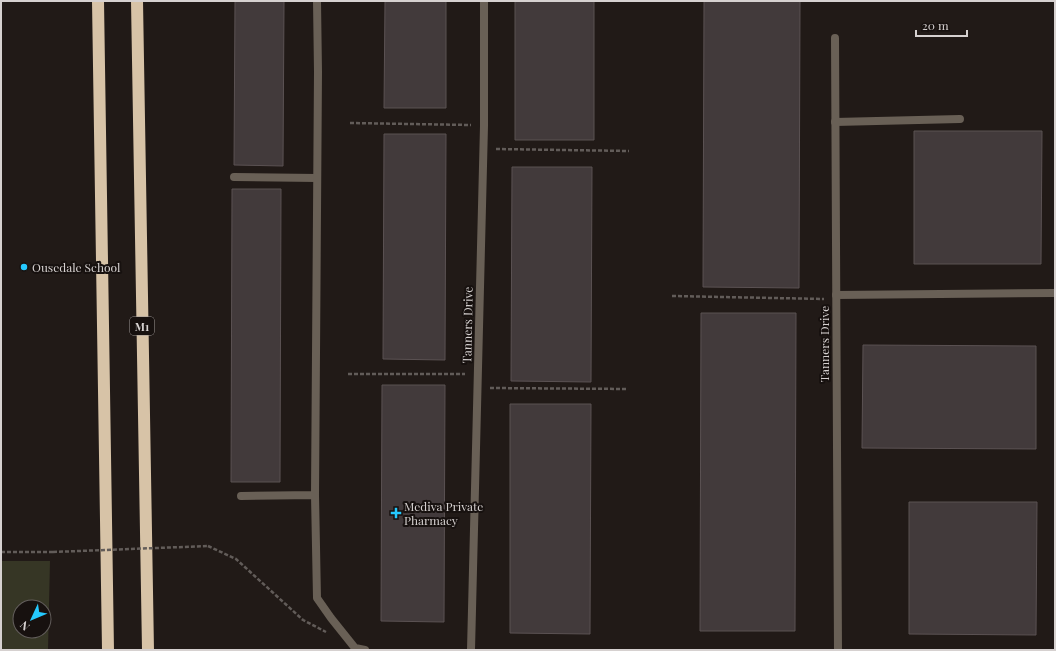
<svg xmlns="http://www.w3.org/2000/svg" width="1056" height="651" viewBox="0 0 1056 651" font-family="'Playfair Display',serif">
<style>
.green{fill:#363625;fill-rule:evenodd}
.building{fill:#423a3b;stroke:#5b5253}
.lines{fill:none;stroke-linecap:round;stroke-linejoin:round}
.path{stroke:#625c59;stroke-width:2.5;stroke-dasharray:4 2;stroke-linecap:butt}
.service{stroke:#696056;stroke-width:8}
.minor{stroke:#696056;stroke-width:8}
.motorway{stroke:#d7c3a7;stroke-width:12}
.path-bridge{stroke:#625c59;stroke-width:2.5;stroke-dasharray:4 2;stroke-linecap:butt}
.poi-dot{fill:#25c9fe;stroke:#17110f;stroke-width:1.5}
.labels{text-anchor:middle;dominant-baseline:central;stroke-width:4;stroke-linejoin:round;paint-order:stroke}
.shield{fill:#17110f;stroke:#9d9796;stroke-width:1}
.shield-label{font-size:11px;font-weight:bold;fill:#d6d1d0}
.poi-label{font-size:12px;fill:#d6d1d0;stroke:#17110f;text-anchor:start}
.street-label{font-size:12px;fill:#d6d1d0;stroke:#17110f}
</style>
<rect width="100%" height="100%" fill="#211a17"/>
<path class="green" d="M1 561H50L48 650H1ZM20 607H44V631H20Z"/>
<path class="building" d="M235 1H284L283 166 234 165Z
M385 1H446V108H384Z
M515 1H594V140H515Z
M704 1H800L799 288 703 287Z
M914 131H1042L1041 264H914Z
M384 134H446L445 360 383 359Z
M512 167H592L591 382 511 381Z
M232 189H281L280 482H231Z
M701 313H796L795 631H700Z
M863 345 1036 346V449L862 448Z
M382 385H445L444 622 381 621Z
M510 404H591L590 634 510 633Z
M909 502H1037L1036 635 909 634Z"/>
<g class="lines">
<path class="path" d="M350 123 471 125
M496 149 629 151
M672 296 824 299
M348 374H465
M490 388 628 389
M208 546 236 559 303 620 326 632
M1 552H53"/>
<path class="service" d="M835 122 960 119
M234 177 317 178
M836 295 1055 293"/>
<path class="minor" d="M317 1 318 72 315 495 317 598 331 618 355 648 365 650
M835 38 838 650
M241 496 315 495
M471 650 484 126V1"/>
<path class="motorway" d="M98 1 108 650
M137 1 148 650"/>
<path class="path-bridge" d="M53 552 208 546"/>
</g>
<g class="poi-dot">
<circle cx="24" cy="267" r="4"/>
<path d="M394 507h4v4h4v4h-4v4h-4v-4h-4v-4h4z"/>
</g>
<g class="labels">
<rect class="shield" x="130" y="317" width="24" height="18" rx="3"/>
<g class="shield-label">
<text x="142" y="326">M1</text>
</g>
<g class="poi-label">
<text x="32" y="267">Ousedale School</text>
<text x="404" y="506">Mediva Private<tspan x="404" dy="14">Pharmacy</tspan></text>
</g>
<g class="street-label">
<text transform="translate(467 325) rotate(-89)">Tanners Drive</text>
<text transform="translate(824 344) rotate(-90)">Tanners Drive</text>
</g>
</g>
<rect width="1056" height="651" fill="none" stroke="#d6d1d0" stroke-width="4"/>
<g transform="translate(32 619) rotate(226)"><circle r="19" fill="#17110f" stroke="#635e5c"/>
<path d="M0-3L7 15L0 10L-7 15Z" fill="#25c9fe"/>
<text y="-6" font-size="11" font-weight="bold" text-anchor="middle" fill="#d6d1d0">N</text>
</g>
<path d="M916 30v6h51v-6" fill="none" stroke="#d6d1d0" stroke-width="2"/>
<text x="922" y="30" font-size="12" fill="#d6d1d0" stroke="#17110f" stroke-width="3" paint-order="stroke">20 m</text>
</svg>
